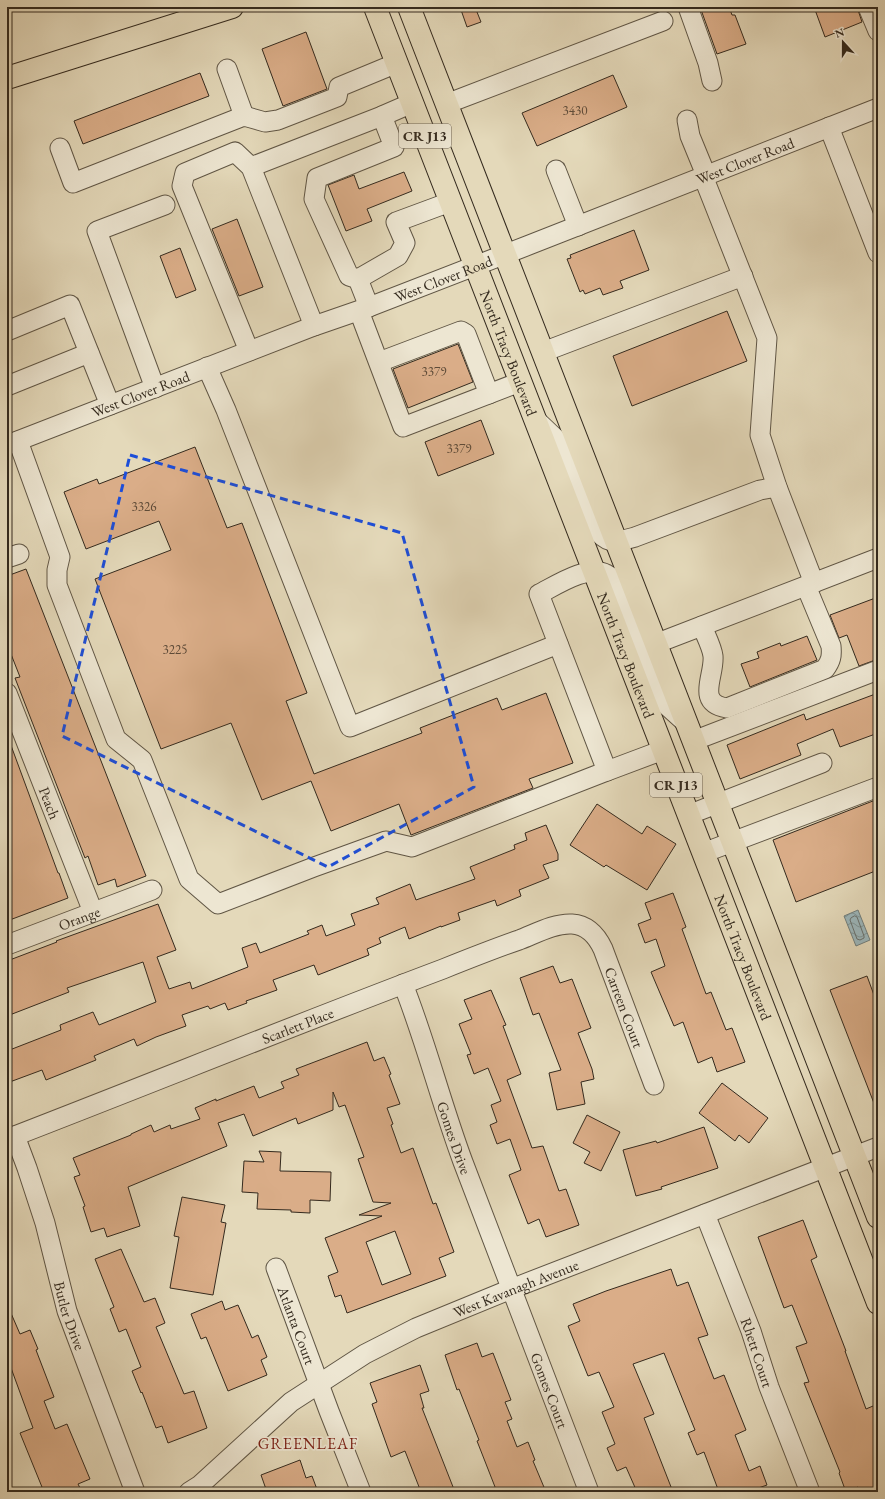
<svg xmlns="http://www.w3.org/2000/svg" width="885" height="1499" viewBox="0 0 885 1499" font-family="'EB Garamond',serif">
<style>
.water{fill:url(#water-waves);stroke:#727f7d}
.lines{fill:none;stroke-linecap:round;stroke-linejoin:round}
.shore{stroke:#68706d;stroke-width:1}
.building{fill:#daad88;stroke:#342a1e;fill-rule:evenodd}
.minor-casing{stroke:#605645;stroke-width:21}
.major-casing{stroke:#342a1e;stroke-width:24}
.highway-casing{stroke:#342a1e;stroke-width:24}
.minor{stroke:#ede6d2;stroke-width:19}
.major{stroke:#e4d9ba;stroke-width:22}
.highway{stroke:#e4d9ba;stroke-width:22}
.marked{fill:none;stroke:#1d4ed8;stroke-width:3;stroke-dasharray:8 5;stroke-linejoin:round}
.labels{text-anchor:middle;dominant-baseline:central;stroke-width:3.5;stroke-linejoin:round;paint-order:stroke}
.number-label{font-size:13px;fill:#5e4b38}
.shield{fill:#ede6d2;stroke:#6c6254;stroke-width:1}
.shield-label{font-size:14px;font-weight:bold;fill:#342a1e}
.street-label{font-size:15px;fill:#342a1e;stroke:#ede6d2}
.neighbourhood-label{font-size:16px;letter-spacing:1px;fill:#7a1f14;stroke:#ede6d2}
</style>
<defs>
<pattern id="water-waves" width="16" height="10" patternUnits="userSpaceOnUse"><rect width="16" height="10" fill="#9cb7bc"/><path d="M0 5q4-4 8 0t8 0" fill="none" stroke="#809598"/></pattern>
</defs>
<rect width="100%" height="100%" fill="#e4d9ba"/>
<filter id="stains"><feTurbulence type="fractalNoise" baseFrequency=".005" numOctaves="4"/><feColorMatrix values="0 0 0 0 .2 0 0 0 0 .09 0 0 0 0 .02 0 0 0 .5 -.17"/></filter>
<radialGradient id="worn" r=".72"><stop offset=".6" stop-color="#630" stop-opacity="0"/><stop offset="1" stop-color="#630" stop-opacity=".3"/></radialGradient>
<path class="water" d="M858 910 870 940 856 946 844 916Z"/>
<g class="lines">
<path class="shore" d="M855 916 857 917 864 936V938L860 940 857 939 850 920 851 918Z"/>
</g>
<path class="building" d="M460 7H475L481 22 467 27Z
M700 7H729L732 15H735L746 44 717 54Z
M814 7H857L862 22 825 37Z
M306 32 327 89 283 106 262 49Z
M200 73 209 96 83 144 74 121Z
M613 75 627 107 537 146 522 113Z
M404 172 412 191 367 209 372 221 346 231 328 185 354 175 359 189Z
M237 219 263 287 239 296 212 229Z
M634 230 649 270 620 281 623 288 603 295 600 288 585 294 583 290 580 292 567 259 571 258 570 255Z
M180 248 196 290 176 298 160 256Z
M727 311 747 361 632 406 613 356Z
M458 344 473 382 408 408 393 369Z
M481 420 494 454 438 476 425 442Z
M195 447 227 528 242 523 307 693 286 701 314 774 422 733 420 728 497 698 502 710 546 693 573 763 529 779 533 788 411 835 399 804 331 831 311 781 262 800 231 723 161 749 95 579 171 550 159 521 86 549 64 492 97 479 99 484Z
M26 569 146 876 117 887 115 879 98 885 88 856 85 858 15 678 20 677 7 644V576Z
M878 597V659L859 666 847 635 839 638 830 615Z
M807 636 817 660 750 687 741 664 759 658 757 652 780 643 781 646Z
M878 693V733L840 747 833 729 797 744 801 755 740 779 727 745 804 714 806 720Z
M7 740H9L58 873H59L68 898 7 921Z
M878 799V870L796 902 773 840Z
M597 804 642 834 647 826 676 844 647 890 606 865 604 867 570 845Z
M546 825 558 854V860L543 865 549 878 519 890 521 896 497 906 495 900 458 913 460 920 441 927V926L409 939 405 927 379 938 381 943 367 949 369 955 318 975 314 965 273 980 277 990 246 1001 247 1003 228 1010 225 1003 210 1009 208 1006 182 1015 186 1026 156 1037 137 1046 134 1039 94 1056 96 1060 46 1080 42 1070 7 1083V1051L61 1030 60 1025 93 1012 99 1025 156 1002 143 962 67 988 69 992 7 1016V961L57 942 56 941 158 904 176 950 157 957 169 989 190 982 192 989 248 967 242 948 256 943 260 953 309 934 307 931 322 925 326 936 355 925 351 914 379 904 376 898 410 884 416 900 475 879 470 867 515 849 514 845 527 840 525 833Z
M673 893 686 927 682 929 706 994 711 992 726 1030 732 1028 745 1062 717 1072 712 1057 698 1063 683 1022 674 1026 651 972 665 966 656 939 645 943 638 924 651 919 645 903Z
M553 966 560 983 572 979 591 1028 578 1033 592 1069 594 1079 581 1082 585 1104 557 1110 549 1073 561 1070 539 1013 533 1015 520 978Z
M867 976 878 1006V1111H877L830 990Z
M491 990 506 1025 503 1026 521 1074 507 1080 532 1148 543 1146 559 1191 566 1189 579 1225 546 1237 539 1219 528 1224 509 1175 521 1170 510 1139 497 1144 490 1125 497 1122 491 1105 501 1101 488 1068 474 1074 467 1055 471 1054 459 1024 472 1019 464 1000Z
M367 1042 374 1061 384 1057 391 1074 389 1075 400 1104 387 1108 393 1124 391 1125 401 1153 413 1148 433 1204 436 1203 454 1252 439 1258 446 1276 347 1313 341 1295 335 1297 328 1276 338 1272 325 1238 382 1216 359 1215 391 1203 373 1202 358 1159 364 1157 345 1105 339 1107 333 1092V1110L298 1124 296 1118 253 1136 244 1114 218 1123 227 1146 128 1187 140 1226 107 1237 104 1228 91 1232 83 1207 85 1206 74 1177 80 1175 73 1158 131 1135V1134L151 1125 154 1132 170 1125 171 1129 200 1119 195 1108 216 1099V1101L254 1086 259 1098 284 1088 281 1082 299 1075 296 1069ZM395 1231 411 1274 382 1285 366 1242Z
M722 1083 768 1118 749 1143 739 1135 735 1141 699 1113Z
M587 1115 620 1132 601 1171 584 1163 590 1152 573 1143Z
M704 1127 718 1168 661 1187 662 1189 636 1196 623 1150 656 1141 657 1143Z
M259 1151 281 1152 280 1171 331 1172 330 1201 310 1200V1213L291 1212V1210L257 1209 258 1193 242 1192 244 1161 264 1162Z
M182 1197 225 1205 221 1222 226 1223 213 1295 170 1288 179 1237 174 1236Z
M803 1220 817 1257 811 1260 846 1351H845L866 1409 873 1406 878 1419V1492H860L858 1487 846 1492 839 1473 840 1472 804 1383 809 1382 796 1347 807 1343 792 1305 784 1308 758 1237Z
M121 1249 144 1302 155 1298 165 1323 156 1327 184 1394 194 1391 207 1428 168 1443 162 1426 156 1428 142 1392 141 1393 132 1371 141 1367 126 1329 119 1332 110 1309 114 1307 95 1259Z
M671 1269 677 1286 688 1282 708 1335 698 1338 714 1379 724 1375 746 1430 735 1435 749 1471 760 1466 767 1485 747 1492H719L704 1452 697 1455 688 1433 695 1430 664 1353 633 1364 654 1414 644 1418 673 1492H637L626 1467 617 1471 607 1448 615 1444 602 1412 614 1407 599 1372 588 1376 568 1326 580 1321 573 1304 606 1291Z
M222 1301 225 1310 238 1305 252 1338 258 1335 267 1357 261 1360 267 1375 228 1391 206 1337 201 1339 191 1314Z
M7 1304 20 1334 30 1330 38 1349 36 1350 54 1397 44 1401 55 1429 67 1424 90 1479 78 1484 82 1492H44L20 1433 33 1428 7 1357Z
M477 1343 482 1357 493 1353 511 1400 505 1402 512 1419 507 1421 517 1447 528 1442 535 1460 533 1461 546 1492H497L477 1441 479 1440 459 1389 457 1390 445 1355Z
M420 1365 429 1391 420 1394 424 1408H422L455 1492H421L405 1451 391 1457 372 1404 377 1402 370 1383Z
M300 1460 306 1478 312 1476 318 1492H267L261 1475Z"/>
<g class="lines">
<g class="minor-casing">
<g id="minor">
<path d="M688 7 708 63 712 81"/>
<path d="M868 7 878 31"/>
<path d="M227 69 244 116"/>
<path d="M446 104 663 21"/>
<path d="M687 120 690 136 706 175"/>
<path d="M829 127 878 253"/>
<path d="M60 148 73 183 244 116 265 122 278 120 337 97 339 87 397 63"/>
<path d="M251 167 382 116 412 103"/>
<path d="M556 170 578 226"/>
<path d="M703 176 767 338 760 435 777 487 814 583"/>
<path d="M358 279 398 256 405 243 396 222 450 202"/>
<path d="M369 307 358 279 349 276 314 199 317 178 394 147 382 116"/>
<path d="M359 311 403 427 520 382"/>
<path d="M7 331 70 305 110 405"/>
<path d="M249 351 182 186 185 173 235 152 251 167 314 326"/>
<path d="M543 352 743 276"/>
<path d="M379 362 461 331 466 334 489 394"/>
<path d="M207 367 226 410 350 727 558 644"/>
<path d="M7 386 89 353"/>
<path d="M155 388 97 231 165 205"/>
<path d="M535 419 555 438 560 445 592 525C607 545 613 543 635 537L760 490 777 487"/>
<path d="M18 441 60 557 57 570V585L116 739 142 760 189 879 218 904 314 867 386 841 412 847 607 771 539 594C555 586 588 564 606 574 614 578 618 587 621 594L661 697 666 705 686 723"/>
<path id="s1" d="M7 445 314 326 369 307 529 245 878 108"/>
<path d="M7 558 19 554"/>
<path d="M702 626C705 634 712 647 713 656 715 676 695 703 727 708L825 669C831 661 832 656 831 646L806 586"/>
<path d="M655 644 878 558"/>
<path id="s2" d="M7 693 93 912"/>
<path d="M693 741 878 670"/>
<path d="M607 771 663 750"/>
<path d="M688 815 822 763"/>
<path d="M703 853 878 787"/>
<path id="s3" d="M7 945 152 890"/>
<path id="s4" d="M403 984C426 1042 441 1103 463 1162L589 1492"/>
<path id="s5" d="M15 1136 27 1168 45 1223 67 1311 135 1492"/>
<path id="s6" d="M7 1139C152 1083 297 1024 443 969 468 959 493 949 519 940 535 934 554 923 572 924 587 925 597 936 603 949L654 1085"/>
<path id="s7" d="M705 1214 751 1331 769 1387 810 1492"/>
<path id="s8" d="M276 1268 329 1411 361 1492"/>
<path id="s9" d="M189 1492 200 1485 291 1402 365 1354 416 1328 511 1289 878 1147"/>
</g>
</g>
<g class="major-casing">
<g id="major">
<path id="s10" d="M375 7 878 1303"/>
<path d="M409 7 878 1217"/>
</g>
</g>
<g class="highway-casing">
<path id="highway" d="M7 78 232 7"/>
</g>
<use href="#minor" class="minor"/>
<use href="#major" class="major"/>
<use href="#highway" class="highway"/>
</g>
<path class="marked" d="M130 455 402 533 474 787 328 867 62 736Z"/>
<g class="labels">
<g class="number-label">
<text x="575" y="110">3430</text>
<text x="434" y="371">3379</text>
<text x="459" y="448">3379</text>
<text x="144" y="506">3326</text>
<text x="175" y="649">3225</text>
</g>
<g class="shield">
<rect x="399" y="124" width="52" height="24" rx="3"/>
<rect x="650" y="773" width="52" height="24" rx="3"/>
</g>
<g class="shield-label">
<text x="425" y="136">CR J13</text>
<text x="676" y="785">CR J13</text>
</g>
<g class="street-label">
<text stroke="none"><textPath href="#s1" startOffset="791">West Clover Road</textPath></text>
<text stroke="none"><textPath href="#s1" startOffset="467">West Clover Road</textPath></text>
<text stroke="none"><textPath href="#s10" startOffset="371">North Tracy Boulevard</textPath></text>
<text stroke="none"><textPath href="#s1" startOffset="143">West Clover Road</textPath></text>
<text stroke="none"><textPath href="#s10" startOffset="695">North Tracy Boulevard</textPath></text>
<text stroke="none"><textPath href="#s2" startOffset="118">Peach</textPath></text>
<text stroke="none"><textPath href="#s3" startOffset="77">Orange</textPath></text>
<text stroke="none"><textPath href="#s10" startOffset="1019">North Tracy Boulevard</textPath></text>
<text stroke="none"><textPath href="#s6" startOffset="709">Carreen Court</textPath></text>
<text stroke="none"><textPath href="#s6" startOffset="312">Scarlett Place</textPath></text>
<text stroke="none"><textPath href="#s4" startOffset="162">Gomes Drive</textPath></text>
<text stroke="none"><textPath href="#s9" startOffset="389">West Kavanagh Avenue</textPath></text>
<text stroke="none"><textPath href="#s5" startOffset="188">Butler Drive</textPath></text>
<text stroke="none"><textPath href="#s8" startOffset="61">Atlanta Court</textPath></text>
<text stroke="none"><textPath href="#s7" startOffset="148">Rhett Court</textPath></text>
<text stroke="none"><textPath href="#s4" startOffset="432">Gomes Court</textPath></text>
</g>
<g class="neighbourhood-label">
<text x="308" y="1443">GREENLEAF</text>
</g>
</g>
<rect width="885" height="1499" fill="none" stroke="#e4d9ba" stroke-width="24"/>
<rect x="8" y="8" width="869" height="1483" fill="none" stroke="#342a1e" stroke-width="2"/>
<rect x="12" y="12" width="861" height="1475" fill="none" stroke="#342a1e"/>
<g transform="translate(843 42) rotate(339)" stroke="#ede6d2" stroke-width="3" paint-order="stroke">
<path d="M0-3L7 15L0 10L-7 15Z" fill="#342a1e"/>
<text y="-6" font-size="11" font-weight="bold" text-anchor="middle" fill="#342a1e">N</text>
</g>
<rect width="100%" height="100%" filter="url(#stains)"/>
<rect width="100%" height="100%" fill="url(#worn)"/>
</svg>
